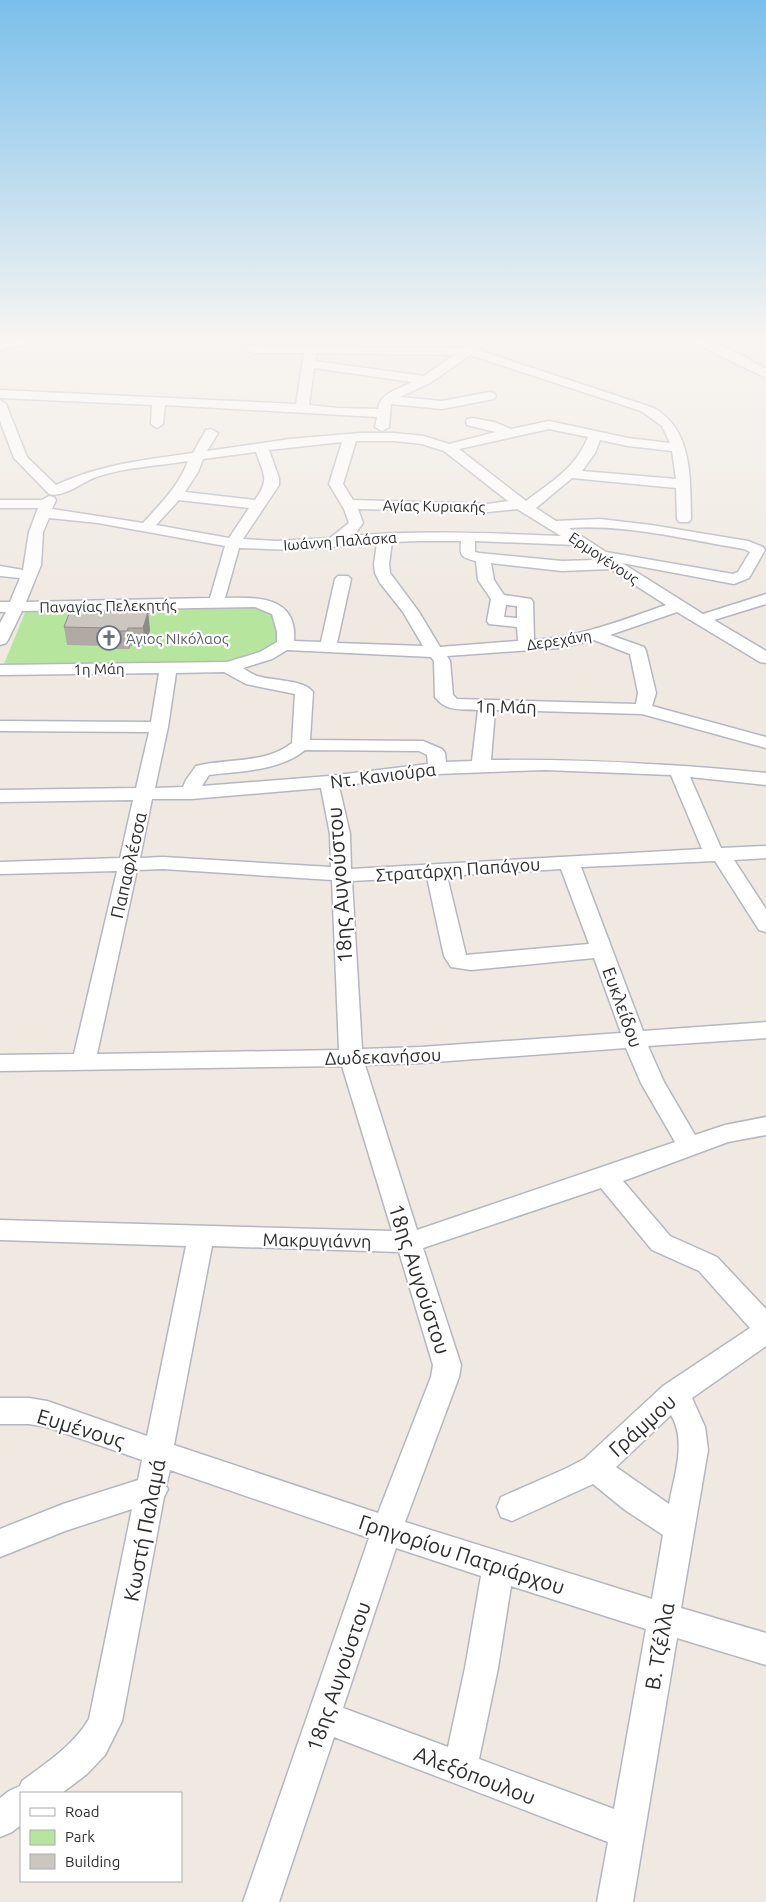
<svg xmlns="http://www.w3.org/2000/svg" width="766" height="1902" viewBox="0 0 766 1902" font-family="Ubuntu,sans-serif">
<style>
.green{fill:#b6e59e}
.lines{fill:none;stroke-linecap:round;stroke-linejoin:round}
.minor-casing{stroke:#b4b7c1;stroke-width:3}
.minor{fill:#fff;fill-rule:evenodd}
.wall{fill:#afaba4}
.shaded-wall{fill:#8e8b86}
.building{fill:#cbc7bf;stroke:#8e8b86}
.labels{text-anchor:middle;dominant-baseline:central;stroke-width:4.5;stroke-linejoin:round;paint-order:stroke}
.far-street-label{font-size:15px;fill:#2e2e2e;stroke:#fff}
.far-worship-label{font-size:15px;fill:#5b616d;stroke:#fff;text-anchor:start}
.street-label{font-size:18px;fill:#2e2e2e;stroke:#fff}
.near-street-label{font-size:21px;fill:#2e2e2e;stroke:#fff}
</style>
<rect width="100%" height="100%" fill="#efe9e1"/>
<path class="green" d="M252 606 273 612 280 637 273 645 256 653 221 662 4 664 26 610Z"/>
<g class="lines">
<g class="minor-casing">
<path id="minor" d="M20 339H41L39 341 0 350V342Z
M479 339H492L478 350 654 408C693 430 690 479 691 519L689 522H679L677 519 676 488 572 478 536 508 556 521 600 519 651 525 748 541 763 547 765 550 749 578 734 584 622 563 703 614 766 594V604L714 620 766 651V663L760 662 677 612 610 635 644 647 646 651 656 693 652 706 766 737V748L642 714 495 710 491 760C583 759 674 764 766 773V785L690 777 721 848 766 846V858L734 860 766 909V932L759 930 715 861 581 867 643 1031 766 1022V1038L648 1046 664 1082 695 1135 725 1125 766 1117V1135L728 1142 623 1181 670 1236 717 1257 766 1309V1346L692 1398 705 1427 708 1450 681 1608 766 1633V1665L677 1638 633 1902H597L608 1842 334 1737 279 1902H243L369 1538 170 1470 166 1486 168 1489 164 1497 122 1721 105 1755 87 1774 62 1793H21V1825L12 1832 0 1837V1798L9 1791 20 1786 22 1781C46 1763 73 1746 89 1719L132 1509 65 1531 0 1557V1529L63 1504 138 1480 142 1460 47 1427 29 1424H0V1398H29L47 1401 147 1436 186 1246 0 1240V1220L392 1231 342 1066 0 1071V1055L74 1054 117 871 0 874V862L120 858 133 800 0 802V790L136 788 149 732 0 731V721L151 722 159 673 0 675V665L227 662 260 652 277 642V632L272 614 255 607 22 611 8 640 6 643 0 645V623L6 612H0V602H10L20 578 0 576V566L23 570 29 532 38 508H0V500H42L49 496 54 497 56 500 52 509 143 523C160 504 179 486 188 461 158 466 126 467 96 477 83 482 63 498 49 494L14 458 0 421V400L6 404 27 457 56 485C102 464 144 460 193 453L206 430 211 429 218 433 207 451 290 439 360 433H394L424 436 449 444 496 432 467 425 466 422 467 419 472 418 494 422 511 429 549 421 628 438 670 443 662 426 641 411 473 356 470 355 430 383 400 397 442 401 490 392 494 393 496 396 494 399 442 409 391 404 389 427 382 431 375 427 377 417 165 405 163 424 157 428 151 424 152 405 0 398V390L296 404 304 353H252L246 349 248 346 465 348ZM316 353 454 355 424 376 315 361ZM314 368 412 382C399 389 380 393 378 409L337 408 309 405ZM549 429 588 437C575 469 552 481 526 501L459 449ZM600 440 628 446 672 451 676 479 582 471 595 453ZM356 441H394L422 444 444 451 508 501 488 504 353 500 343 484ZM342 442 329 484 344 509 349 523 330 538 277 541 243 539 279 485V478L269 450ZM256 452C264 476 270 478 255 500L185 492 198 472 203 459ZM179 500 249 508 229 538 156 525ZM358 509 488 512 517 509 561 536C490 533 419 530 349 536L357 531 363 523ZM49 518 98 523 225 546 210 598 26 602 41 565 43 532ZM569 528C627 524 687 540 744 549L750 552 738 572 733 574 606 552ZM420 541H461C460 556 460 557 476 561L478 580 491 599 487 621 489 624 517 627 518 641 440 647 419 612 390 573 389 564 392 542ZM475 541 576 545 597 560 562 561 479 553 475 552ZM377 543 374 564 375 573 380 583 403 612 423 646 337 643 351 579 348 576H338L335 579 321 642 294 641C298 596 256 597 225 598L239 548 294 550ZM491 563 562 571 610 569 666 605C622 620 581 637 534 640L533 602 531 599 504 595 494 580ZM506 605 517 606V618L504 617ZM594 640 630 654 638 693 636 704 457 699 453 695 450 661 447 656 559 648ZM287 650 431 657 434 661 435 697C446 712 462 709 478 710L472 761 446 762 445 753 442 749 423 741 310 740 313 692C303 679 272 681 257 676 252 674 247 671 243 668L272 659ZM224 672 246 684 295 694 292 743C266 764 228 758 196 766L186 780 183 787 155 788 168 727 176 673ZM305 750 419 751 427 755 428 764 329 776 202 786 209 775C240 771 280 771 305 750ZM545 770 671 775 702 849 351 869 350 834 339 786 437 774ZM321 788 330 834 331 867 163 857 140 858 152 799H191ZM163 869 332 880 339 1050 97 1054 137 870ZM561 869 589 944 466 955 447 876ZM427 877 444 956 451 967 471 970 594 958 621 1033 421 1047 362 1049 352 881ZM626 1048 641 1083 675 1142 417 1230 365 1065 421 1063ZM601 1188 652 1250 699 1271 750 1328 663 1386 584 1459 567 1468 501 1497 497 1507 501 1517 512 1521 593 1484 625 1510 663 1535 652 1599 405 1522 459 1377 461 1365 423 1248ZM212 1246 399 1252 433 1365 431 1377 378 1513 174 1445ZM671 1415C687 1441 674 1477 669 1504L616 1467ZM396 1548 481 1576 465 1668 448 1747 343 1708ZM511 1586 646 1629 614 1809 479 1759 498 1668Z
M686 339C713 336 743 356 766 369V378Z"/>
</g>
<use href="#minor" class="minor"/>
</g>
<path class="wall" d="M133 612H148L150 630 145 646H130L129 649H108V646L67 645 64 627Z"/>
<path class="shaded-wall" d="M148 612 150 630 145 646 143 628Z
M128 628 130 646 129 649 127 631Z"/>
<path class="building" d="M114 609H133L132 612H148L143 628H128L127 631H106L107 628 64 627 70 611 113 612Z"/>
<linearGradient id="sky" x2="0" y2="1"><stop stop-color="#7abfeb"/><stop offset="0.56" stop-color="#f8f5f2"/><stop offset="1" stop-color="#f8f5f2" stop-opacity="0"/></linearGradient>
<rect width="766" height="605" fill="url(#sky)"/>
<defs>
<g id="church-ring" transform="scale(1.25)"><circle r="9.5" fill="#fff" stroke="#6b7280" stroke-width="1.5"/><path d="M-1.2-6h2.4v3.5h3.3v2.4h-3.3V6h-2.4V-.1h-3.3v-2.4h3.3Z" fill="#6b7280"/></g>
</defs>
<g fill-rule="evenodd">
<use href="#church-ring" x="109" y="638"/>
</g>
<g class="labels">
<g class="far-street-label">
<text transform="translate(434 506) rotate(1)">Αγίας Κυριακής</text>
<text transform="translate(340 541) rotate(-4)">Ιωάννη Παλάσκα</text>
<text transform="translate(604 558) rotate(34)">Ερμογένους</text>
<text transform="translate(108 606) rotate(-1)">Παναγίας Πελεκητής</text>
<text transform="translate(559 640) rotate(-9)">Δερεχάνη</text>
<text transform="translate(99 669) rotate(-1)">1η Μάη</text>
</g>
<g class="far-worship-label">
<text x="126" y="638">Άγιος ΝΙκόλαος</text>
</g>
<g class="street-label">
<text transform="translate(506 706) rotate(1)">1η Μάη</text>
<text transform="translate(383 775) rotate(-7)">Ντ. Κανιούρα</text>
<text transform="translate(128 865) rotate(-77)">Παπαφλέσσα</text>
<text transform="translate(458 869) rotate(-4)">Στρατάρχη Παπάγου</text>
<text transform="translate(623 1007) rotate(70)">Ευκλείδου</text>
<text transform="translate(383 1056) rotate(-2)">Δωδεκανήσου</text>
<text transform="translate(317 1240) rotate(1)">Μακρυγιάννη</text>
</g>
<g class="near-street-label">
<text transform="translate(339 885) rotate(-94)">18ης Αυγούστου</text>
<text transform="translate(420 1279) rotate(72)">18ης Αυγούστου</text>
<text transform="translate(642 1425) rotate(-42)">Γράμμου</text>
<text transform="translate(81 1428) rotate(17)">Ευμένους</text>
<text transform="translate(144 1530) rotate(-79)">Κωστή Παλαμά</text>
<text transform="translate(462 1554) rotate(18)">Γρηγορίου Πατριάρχου</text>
<text transform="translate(659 1646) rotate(-80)">Β. Τζέλλα</text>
<text transform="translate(338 1676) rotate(-71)">18ης Αυγούστου</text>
<text transform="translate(475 1775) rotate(21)">Αλεξόπουλου</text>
</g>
</g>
<rect x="20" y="1792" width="162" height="90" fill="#ffffff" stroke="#ababab"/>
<rect x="30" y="1808" width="25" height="8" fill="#ffffff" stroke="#ababab"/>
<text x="65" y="1817" font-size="15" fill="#2e2e2e">Road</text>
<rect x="30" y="1830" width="25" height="15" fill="#b6e59e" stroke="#ababab"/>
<text x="65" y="1842" font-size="15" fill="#2e2e2e">Park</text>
<rect x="30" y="1854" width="25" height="15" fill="#cbc7bf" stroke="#ababab"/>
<text x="65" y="1867" font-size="15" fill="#2e2e2e">Building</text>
</svg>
